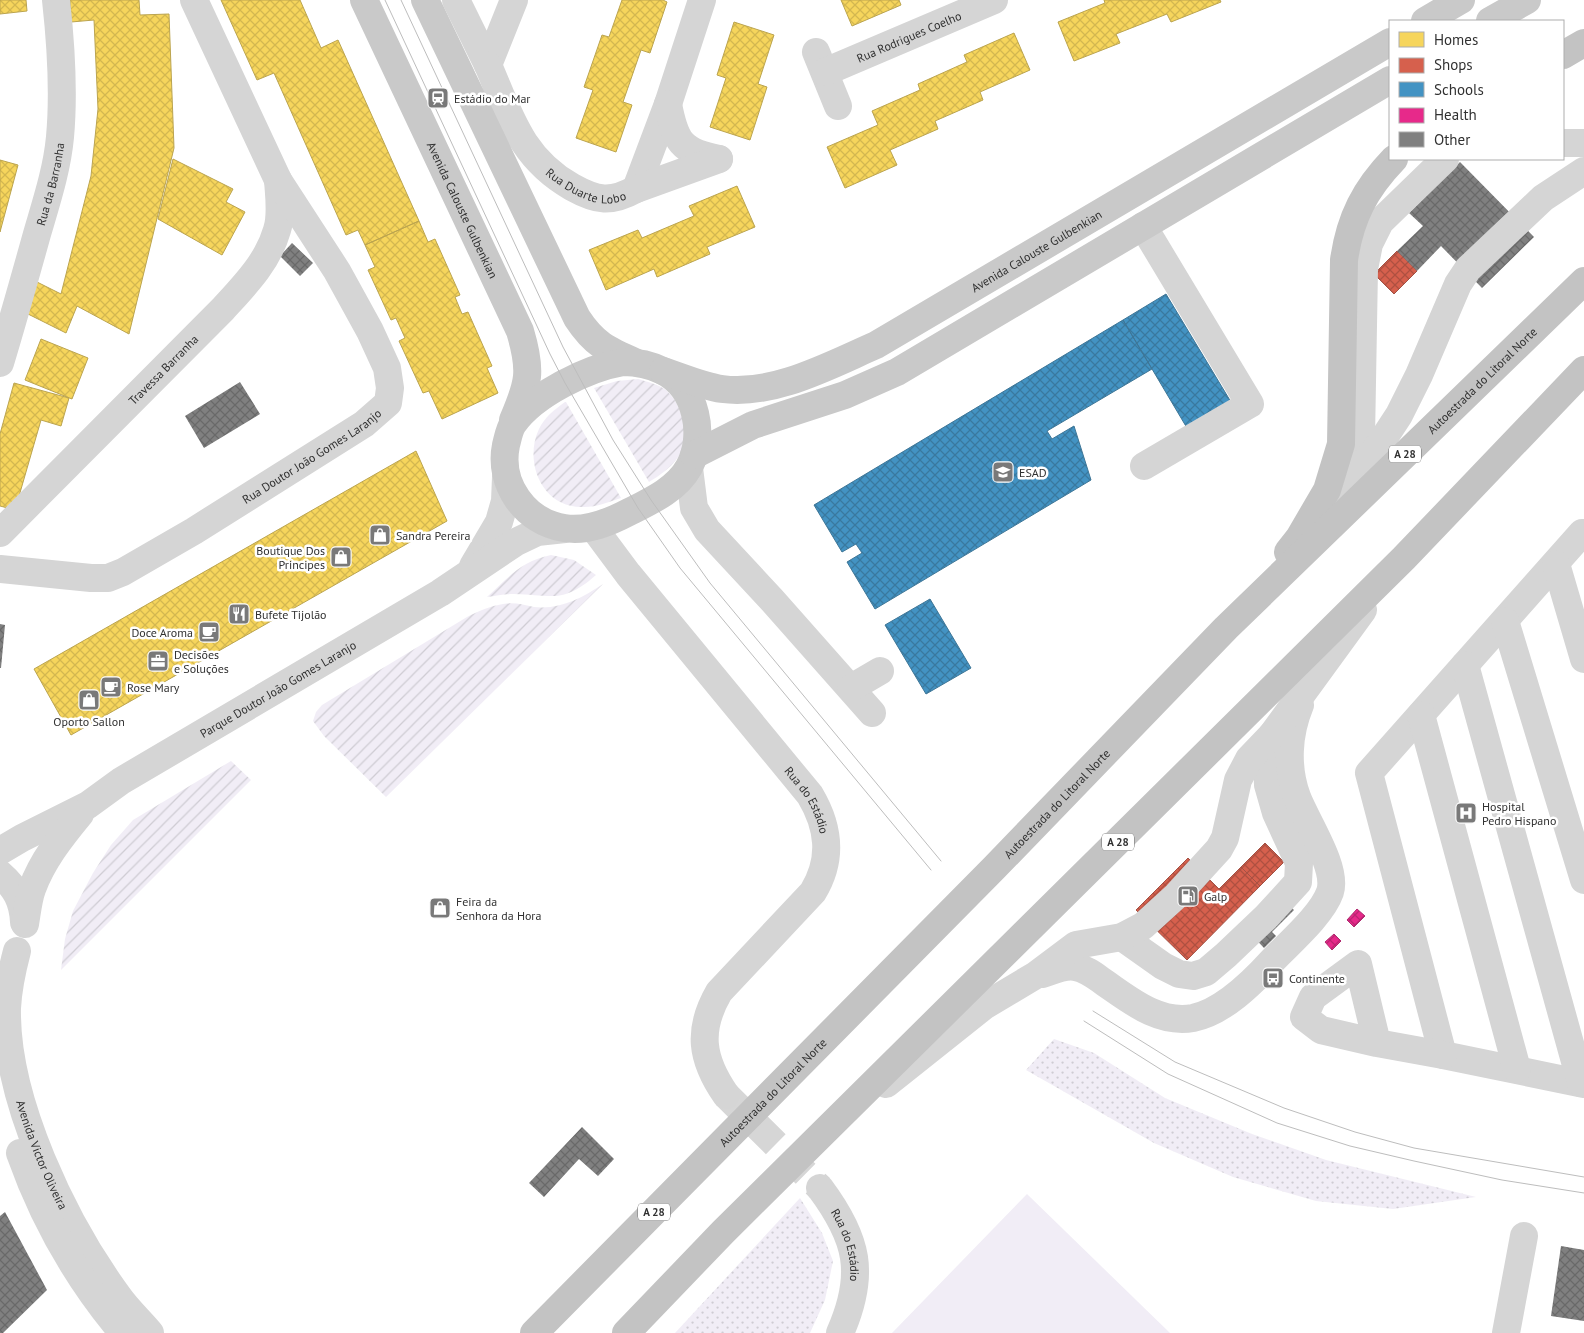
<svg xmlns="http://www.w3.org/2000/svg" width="1584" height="1333" viewBox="0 0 1584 1333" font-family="'PT Sans',sans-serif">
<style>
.grass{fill:url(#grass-dots)}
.garden{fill:url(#garden-furrows)}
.pitch{fill:#f1edf6}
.homes{fill:url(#homes-cross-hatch);stroke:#bba44f}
.shops{fill:url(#shops-cross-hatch);stroke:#a45245}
.schools{fill:url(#schools-cross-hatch);stroke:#3e7697}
.health{fill:url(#health-cross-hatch);stroke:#b02b6f}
.building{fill:url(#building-cross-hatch)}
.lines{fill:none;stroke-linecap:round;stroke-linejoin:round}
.minor-tunnel{stroke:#d6d6d6;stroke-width:28;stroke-dasharray:28 14;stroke-linecap:butt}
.minor{stroke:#d5d5d5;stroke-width:28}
.major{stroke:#c9c9c9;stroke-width:28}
.highway{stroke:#c3c3c3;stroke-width:28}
.tram{stroke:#bdbdbd;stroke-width:1}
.labels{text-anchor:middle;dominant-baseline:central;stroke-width:5;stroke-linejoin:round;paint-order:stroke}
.shield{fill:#fff;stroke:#6f6f6f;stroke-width:1}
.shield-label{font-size:11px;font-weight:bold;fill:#313131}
.street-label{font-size:12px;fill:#313131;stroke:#fff}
.poi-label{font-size:12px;fill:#313131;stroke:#fff;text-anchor:start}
</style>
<defs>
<pattern id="grass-dots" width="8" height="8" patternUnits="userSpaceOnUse" patternTransform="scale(1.25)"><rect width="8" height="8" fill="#f1edf6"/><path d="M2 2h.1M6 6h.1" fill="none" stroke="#cfccd3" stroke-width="1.8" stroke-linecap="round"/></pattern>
<pattern id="garden-furrows" width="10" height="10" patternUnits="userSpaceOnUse" patternTransform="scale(1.25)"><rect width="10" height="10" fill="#f1edf6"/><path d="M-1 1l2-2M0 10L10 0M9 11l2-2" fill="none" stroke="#cfccd3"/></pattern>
<pattern id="homes-cross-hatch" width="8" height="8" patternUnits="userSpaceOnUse" patternTransform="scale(1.25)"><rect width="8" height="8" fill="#f6d55c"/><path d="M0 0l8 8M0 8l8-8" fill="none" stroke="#d3b750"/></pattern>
<pattern id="shops-cross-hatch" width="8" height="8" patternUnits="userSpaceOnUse" patternTransform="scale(1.25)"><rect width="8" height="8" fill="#d6604d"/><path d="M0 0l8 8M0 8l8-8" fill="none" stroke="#ae5041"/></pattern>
<pattern id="schools-cross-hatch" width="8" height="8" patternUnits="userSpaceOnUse" patternTransform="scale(1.25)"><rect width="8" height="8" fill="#4393c3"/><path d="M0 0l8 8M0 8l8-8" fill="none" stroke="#39799f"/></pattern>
<pattern id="health-cross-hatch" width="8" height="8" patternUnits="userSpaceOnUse" patternTransform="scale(1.25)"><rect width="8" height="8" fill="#e7298a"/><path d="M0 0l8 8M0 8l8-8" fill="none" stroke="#bc2471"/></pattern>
<pattern id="building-cross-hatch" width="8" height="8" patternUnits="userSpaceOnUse" patternTransform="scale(1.25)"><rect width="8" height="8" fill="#808080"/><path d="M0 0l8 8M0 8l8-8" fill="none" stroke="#696969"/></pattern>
</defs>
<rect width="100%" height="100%" fill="#fff"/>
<path class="grass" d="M1054 1039 1094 1053 1165 1098 1252 1134 1326 1160 1476 1197 1393 1209 1316 1201 1233 1177 1154 1143 1026 1070Z
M800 1198 822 1233 833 1261 825 1300 810 1333H675Z"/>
<path class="garden" d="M638 379C648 382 658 384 666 390 681 403 688 428 683 447 679 462 661 475 649 482L594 388 617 381Z
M565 402H566L621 498C609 502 597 507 584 507 543 509 523 463 539 429 544 418 555 409 565 402Z
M551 555 574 560 596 575C563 604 553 595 514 594 505 594 496 596 487 597 509 577 521 561 551 555Z
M603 584 386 797 324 736 313 721 316 712 322 705 467 617C479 611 490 606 503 604 514 602 524 605 534 607 560 610 582 598 603 584Z
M231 761 251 780 61 970 65 939 73 911 93 873 111 845 133 820Z"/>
<path class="pitch" d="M1027 1194 1170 1333H892Z"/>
<path class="homes" d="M0 0H26L27 11 0 14Z
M70 0H139L140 15 169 14 174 148 129 334 77 306 66 333 22 311 31 279 61 294 91 176 98 109 94 20 71 22Z
M221 0H300L321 48 338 40 419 221 365 245 358 230 346 235 274 73 257 80Z
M622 0H663L667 2 650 53 641 50 623 102 632 105 616 152 576 138 593 90 584 87 602 35 609 37Z
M841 0H899L901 5 852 26Z
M1104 0H1220L1221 2 1171 22 1167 14 1116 34 1120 43 1074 61 1058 22 1105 3Z
M734 22 774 35 758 84 767 87 750 140 710 127 726 78 717 75Z
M1014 33 1030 70 980 92 983 100 935 121 938 129 890 150 897 165 845 188 827 147 878 125 872 111 920 90 918 84 967 62 964 55Z
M173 159 233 189 226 202 245 212 222 255 158 219Z
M0 160 18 165 0 232Z
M737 186 755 227 707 247 710 254 657 277 654 269 606 290 589 250 638 230 642 238 694 216 689 206Z
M419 221 428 242 435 239 460 295 455 297 462 314 468 312 492 366 487 368 498 393 442 419 429 391 423 393 399 341 405 338 396 318 391 320 368 270 375 267 365 245Z
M41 339 88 358 72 399 25 380Z
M14 383 69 398 61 426 41 420 15 510 0 506V434Z
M416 451 447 521 71 735 34 669Z"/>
<path class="shops" d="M1397 251 1417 271 1394 294 1374 274Z
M1265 843 1284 862 1260 886 1241 867Z
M1188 858 1219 889 1241 867 1260 886 1187 960 1136 910Z"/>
<path class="schools" d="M1166 294 1231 402 1187 428 1123 320Z
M1123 320 1152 369 1047 431 1052 439 1074 426 1091 480 875 609 847 562 862 553 856 544 842 552 814 505Z
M930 599 971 668 926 694 885 625Z"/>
<path class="health" d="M1357 909 1365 916 1354 927 1347 920Z
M1334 934 1341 941 1332 950 1325 942Z"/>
<path class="building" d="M1460 162 1534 237 1482 288 1441 246 1417 271 1397 251 1423 226 1409 213Z
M292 243 313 263 300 276 280 256Z
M240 382 260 414 204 448 185 416Z
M0 624 5 625 1 668H0Z
M1280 896 1294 910 1272 932 1276 936 1264 948 1246 929Z
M582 1127 614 1159 598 1176 579 1159 544 1197 529 1183Z
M5 1212 47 1290 3 1333H0V1216Z
M1561 1246 1584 1250V1321L1551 1316Z"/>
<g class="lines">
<path class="minor-tunnel" d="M726 1095 820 1188"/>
<g class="minor">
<path d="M456 0 488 65 514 0"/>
<path d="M816 52 838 106"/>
<path id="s1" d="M488 65C510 116 521 158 572 187 597 201 611 203 636 189L668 104 702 0"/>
<path id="s2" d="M825 72 994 0"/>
<path d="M668 104C675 141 681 152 719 159"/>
<path d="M1563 143H1584"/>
<path d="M636 189 719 159"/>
<path d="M1143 226 1250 404 1144 466"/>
<path id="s3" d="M0 363C13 320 25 277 37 234 46 203 57 170 60 137 64 93 61 45 56 0"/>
<path d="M689 468 694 508 707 530 772 600 872 713"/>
<path d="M1353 473 1361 438 1364 269 1369 244 1380 222 1445 159"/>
<path d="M1316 519 1380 444 1399 415 1419 375 1458 284 1468 269 1543 198 1584 171"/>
<path id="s4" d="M593 527 628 574 810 795C829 827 833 859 813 892L719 992C697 1030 701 1059 726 1095"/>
<path id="s5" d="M0 533 223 309C244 286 268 262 277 230 282 215 279 196 278 180"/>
<path d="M1584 533H1582L1369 773 1443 1055 1584 1084"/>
<path d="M1556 564 1584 659"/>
<path d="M473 566 499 522 505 501 506 477"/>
<path id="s6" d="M0 569 91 578H108L123 572 194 531 364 424 388 403 390 388 387 368 370 331 337 271 278 180 194 0"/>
<path d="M1505 621 1584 880"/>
<path d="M1465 665 1581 1083"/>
<path d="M851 688 880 671"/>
<path d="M1421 715 1517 1069"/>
<path id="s7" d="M0 851 22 838 88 805 121 781 440 593 516 542 537 532 565 529"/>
<path d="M0 874C16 888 23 901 24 922"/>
<path d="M25 924C27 913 28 900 32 889 42 861 61 837 80 814"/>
<path d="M1122 937 1163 966 1179 974 1193 976 1206 972 1226 955 1266 917 1298 882 1299 863 1276 813 1268 785 1267 760 1272 735"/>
<path id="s8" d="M17 951C12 970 8 988 7 1008 5 1100 64 1222 118 1296 127 1309 140 1321 150 1333"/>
<path d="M1042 974C1052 971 1065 965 1075 967 1087 969 1095 976 1105 983 1131 1001 1159 1024 1193 1018 1223 1012 1252 983 1272 961 1289 943 1322 915 1330 892 1338 868 1306 821 1297 797 1286 767 1288 734 1300 705"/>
<path d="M1377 1043 1358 964 1313 997 1304 1017 1321 1030 1377 1043 1443 1055"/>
<path d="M886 1084 984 1006 1036 975 1076 945 1122 937 1143 926 1177 895 1219 849 1225 838 1238 780 1249 759 1272 735 1363 610"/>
<path d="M20 1153C43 1218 78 1280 123 1333"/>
<path id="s9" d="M820 1188C858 1239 866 1274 840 1333"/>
<path d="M1506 1333 1524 1236"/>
</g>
<g class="major">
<path id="s10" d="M364 0 520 331C532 371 529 383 513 420"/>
<path d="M425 0 577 318C594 344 607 350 635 362"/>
<path d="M1425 21 1461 0"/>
<path d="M1490 21 1527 0"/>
<path d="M623 362C637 362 651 365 663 371 697 388 706 436 689 467 677 489 651 501 629 512 610 522 587 532 564 528 525 522 498 484 506 445 508 438 509 430 513 424 534 394 588 368 623 362Z"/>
<path id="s11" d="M663 371C682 377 702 386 722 389 774 396 830 365 876 345L1390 42"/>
<path d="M694 455 753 425 845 395 897 372 1390 80"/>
</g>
<g class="highway">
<path d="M1563 55 1584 43"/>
<path d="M1288 552 1299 538 1327 490 1341 444 1344 260C1350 218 1365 189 1394 159"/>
<path id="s12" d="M534 1333 994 868 1226 628 1584 281"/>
<path d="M626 1333 723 1232 1404 558 1584 370"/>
</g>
<path class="tram" d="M385 0 550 354 565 383 638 508 680 568 931 870
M401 0 563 347 613 440 651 500 710 583 941 861
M1093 1011 1175 1062 1284 1108 1355 1132 1414 1148 1584 1177
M1084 1021 1168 1074 1277 1123 1350 1146 1414 1161 1502 1180 1584 1193"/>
</g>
<defs>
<g id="station-square" transform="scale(1.125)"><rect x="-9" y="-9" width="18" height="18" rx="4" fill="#797979" stroke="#fff"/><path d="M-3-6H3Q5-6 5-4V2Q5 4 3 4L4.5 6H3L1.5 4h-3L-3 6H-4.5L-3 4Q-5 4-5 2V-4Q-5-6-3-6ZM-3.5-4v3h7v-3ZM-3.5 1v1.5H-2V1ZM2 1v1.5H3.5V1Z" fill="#fff"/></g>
<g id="university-square" transform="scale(1.125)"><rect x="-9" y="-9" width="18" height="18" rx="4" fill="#797979" stroke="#fff"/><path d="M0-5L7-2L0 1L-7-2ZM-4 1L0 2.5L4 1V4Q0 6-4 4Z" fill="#fff"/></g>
<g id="shop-square" transform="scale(1.125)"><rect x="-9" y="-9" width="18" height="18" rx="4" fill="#797979" stroke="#fff"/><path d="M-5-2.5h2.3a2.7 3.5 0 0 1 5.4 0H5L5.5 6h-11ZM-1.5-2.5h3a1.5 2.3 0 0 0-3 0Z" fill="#fff"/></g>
<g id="restaurant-square" transform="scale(1.125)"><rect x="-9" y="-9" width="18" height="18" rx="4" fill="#797979" stroke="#fff"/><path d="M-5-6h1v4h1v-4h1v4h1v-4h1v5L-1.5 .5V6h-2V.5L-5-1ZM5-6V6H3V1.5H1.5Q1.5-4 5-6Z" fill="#fff"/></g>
<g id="cafe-square" transform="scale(1.125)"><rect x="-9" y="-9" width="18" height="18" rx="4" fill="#797979" stroke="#fff"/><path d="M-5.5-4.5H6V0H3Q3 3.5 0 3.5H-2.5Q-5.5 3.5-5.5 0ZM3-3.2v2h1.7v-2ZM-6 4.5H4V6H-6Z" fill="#fff"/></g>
<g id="office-square" transform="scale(1.125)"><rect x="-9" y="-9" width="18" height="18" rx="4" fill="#797979" stroke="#fff"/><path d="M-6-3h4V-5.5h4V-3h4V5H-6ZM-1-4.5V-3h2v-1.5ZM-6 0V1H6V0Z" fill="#fff"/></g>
<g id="hospital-square" transform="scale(1.125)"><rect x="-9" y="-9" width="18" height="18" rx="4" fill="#797979" stroke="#fff"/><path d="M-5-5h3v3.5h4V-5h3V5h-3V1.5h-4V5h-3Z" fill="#fff"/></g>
<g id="fuel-square" transform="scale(1.125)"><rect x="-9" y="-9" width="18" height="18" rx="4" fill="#797979" stroke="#fff"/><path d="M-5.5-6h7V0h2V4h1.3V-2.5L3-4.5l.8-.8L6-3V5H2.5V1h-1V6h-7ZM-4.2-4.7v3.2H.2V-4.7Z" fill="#fff"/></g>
<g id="bus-square" transform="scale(1.125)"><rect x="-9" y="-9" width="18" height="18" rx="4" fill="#797979" stroke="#fff"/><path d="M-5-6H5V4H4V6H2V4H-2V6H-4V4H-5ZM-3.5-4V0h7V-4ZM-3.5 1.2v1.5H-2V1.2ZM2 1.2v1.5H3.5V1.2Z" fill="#fff"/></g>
</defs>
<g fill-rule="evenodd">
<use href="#station-square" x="438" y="98"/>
<use href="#university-square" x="1003" y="472"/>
<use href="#shop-square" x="380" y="535"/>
<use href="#shop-square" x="341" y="557"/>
<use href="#restaurant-square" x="239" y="614"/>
<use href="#cafe-square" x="209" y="632"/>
<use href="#office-square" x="158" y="661"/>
<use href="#cafe-square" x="111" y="687"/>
<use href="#shop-square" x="89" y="700"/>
<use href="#hospital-square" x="1466" y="813"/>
<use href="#fuel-square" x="1188" y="896"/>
<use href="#shop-square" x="440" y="908"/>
<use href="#bus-square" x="1273" y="978"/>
</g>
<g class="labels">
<g class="shield">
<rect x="1389" y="445.5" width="32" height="17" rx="4"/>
<rect x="1102" y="833.5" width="32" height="17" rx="4"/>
<rect x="638" y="1203.5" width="32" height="17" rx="4"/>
</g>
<g class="shield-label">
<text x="1405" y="454">A 28</text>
<text x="1118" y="842">A 28</text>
<text x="654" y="1212">A 28</text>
</g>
<g class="street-label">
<text stroke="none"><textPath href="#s2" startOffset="91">Rua Rodrigues Coelho</textPath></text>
<text stroke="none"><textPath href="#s1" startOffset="165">Rua Duarte Lobo</textPath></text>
<text stroke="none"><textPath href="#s3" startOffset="186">Rua da Barranha</textPath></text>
<text stroke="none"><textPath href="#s10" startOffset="232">Avenida Calouste Gulbenkian</textPath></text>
<text stroke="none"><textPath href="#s11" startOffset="410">Avenida Calouste Gulbenkian</textPath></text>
<text stroke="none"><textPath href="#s5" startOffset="231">Travessa Barranha</textPath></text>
<text stroke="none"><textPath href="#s12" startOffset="1344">Autoestrada do Litoral Norte</textPath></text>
<text stroke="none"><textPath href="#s6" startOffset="346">Rua Doutor João Gomes Laranjo</textPath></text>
<text stroke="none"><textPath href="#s7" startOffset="322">Parque Doutor João Gomes Laranjo</textPath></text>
<text stroke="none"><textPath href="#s4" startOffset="348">Rua do Estádio</textPath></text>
<text stroke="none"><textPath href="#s12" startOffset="744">Autoestrada do Litoral Norte</textPath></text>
<text stroke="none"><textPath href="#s12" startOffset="339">Autoestrada do Litoral Norte</textPath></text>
<text stroke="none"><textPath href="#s8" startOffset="210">Avenida Victor Oliveira</textPath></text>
<text stroke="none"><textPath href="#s9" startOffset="64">Rua do Estádio</textPath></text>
</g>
<g class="poi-label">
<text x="454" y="98">Estádio do Mar</text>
<text x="1019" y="472">ESAD</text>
<text x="396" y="535">Sandra Pereira</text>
<text x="325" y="550" text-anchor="end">Boutique Dos<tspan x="325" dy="14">Principes</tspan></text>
<text x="255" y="614">Bufete Tijolão</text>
<text x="193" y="632" text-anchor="end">Doce Aroma</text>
<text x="174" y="654">Decisões<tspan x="174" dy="14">e Soluções</tspan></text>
<text x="127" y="687">Rose Mary</text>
<text x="89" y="721" text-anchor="middle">Oporto Sallon</text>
<text x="1482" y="806">Hospital<tspan x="1482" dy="14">Pedro Hispano</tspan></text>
<text x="1204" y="896">Galp</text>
<text x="456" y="901">Feira da<tspan x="456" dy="14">Senhora da Hora</tspan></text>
<text x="1289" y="978">Continente</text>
</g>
</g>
<rect x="1389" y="20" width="175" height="140" fill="#ffffff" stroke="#adadad"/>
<rect x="1399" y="32" width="25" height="15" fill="#f6d55c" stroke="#adadad"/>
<text x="1434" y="45" font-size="15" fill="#313131">Homes</text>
<rect x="1399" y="58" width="25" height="15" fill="#d6604d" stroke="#adadad"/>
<text x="1434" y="70" font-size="15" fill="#313131">Shops</text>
<rect x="1399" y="82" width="25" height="15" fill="#4393c3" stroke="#adadad"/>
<text x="1434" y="95" font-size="15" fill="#313131">Schools</text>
<rect x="1399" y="108" width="25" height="15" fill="#e7298a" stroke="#adadad"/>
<text x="1434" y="120" font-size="15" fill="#313131">Health</text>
<rect x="1399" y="132" width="25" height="15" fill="#808080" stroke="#adadad"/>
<text x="1434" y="145" font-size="15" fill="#313131">Other</text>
</svg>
